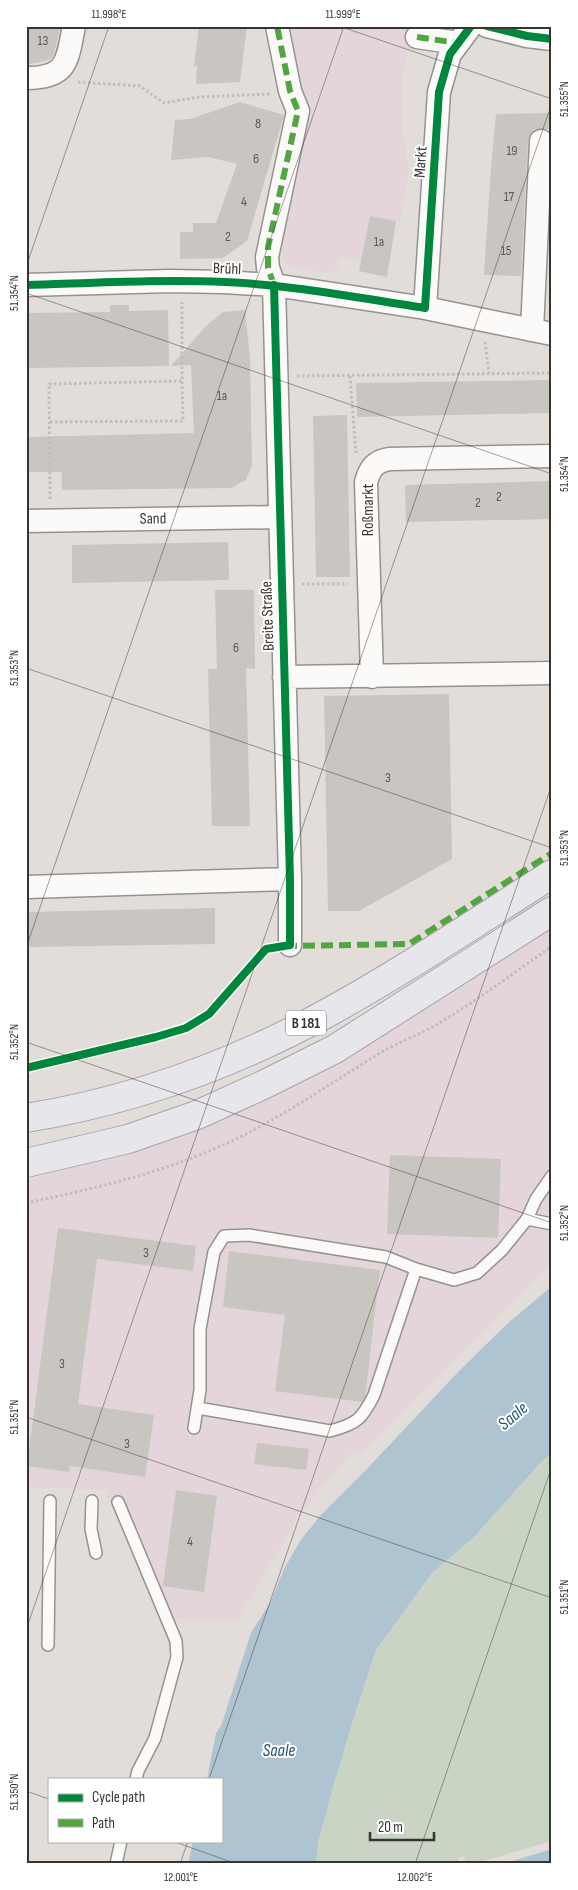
<svg xmlns="http://www.w3.org/2000/svg" width="578" height="1890" viewBox="0 0 578 1890" font-family="'Sofia Sans Condensed',sans-serif">
<style>
.commercial{fill:#e3d5da}
.green{fill:#c9d4c5}
.water{fill:#aec4d1}
.building{fill:#c9c5c1}
.lines{fill:none;stroke-linecap:round;stroke-linejoin:round}
.lane-casing{stroke:#96938f;stroke-width:14}
.street-casing{stroke:#96938f;stroke-width:25}
.primary-casing{stroke:#a7a5ad;stroke-width:30}
.path{stroke:#c0bebd;stroke-width:3;stroke-dasharray:2.5 2.5;stroke-linecap:butt}
.lane{stroke:#fbfaf9;stroke-width:11}
.street{stroke:#fbfaf9;stroke-width:22}
.primary{stroke:#e6e6eb;stroke-width:28}
.quiet{stroke:#53a544;stroke-width:6;stroke-dasharray:12 6;stroke-linecap:butt}
.cycleway-casing{stroke:#fff;stroke-width:11}
.cycleway{stroke:#00873e;stroke-width:8}
.ticks{fill:none;stroke:#373431;stroke-width:1;stroke-opacity:0.45}
.labels{text-anchor:middle;dominant-baseline:central;stroke-width:4;stroke-linejoin:round;paint-order:stroke}
.number-label{font-size:14px;fill:#5d5a56}
.shield{fill:#fff;stroke:#73716f;stroke-width:1}
.shield-label{font-size:15px;font-weight:bold;fill:#373431}
.street-label{font-size:16px;fill:#373431;stroke:#fff}
.water-label{font-size:18px;font-style:italic;fill:#1d5674;stroke:#fff}
.neatline{fill:none;stroke:#373431;stroke-width:2}
.ticks-label{font-size:12px;text-anchor:middle;fill:#373431}
</style>
<rect width="100%" height="100%" fill="#e2ddd8"/>
<path class="commercial" d="M277 26H423L409 50 401 78V122L409 170 400 221 370 216 361 260 340 257 336 263 339 267 330 273 290 267 277 250 298 111Z
M552 929V1262L360 1453 353 1451 298 1517 237 1621 161 1618 105 1490 26 1487V1181L32 1180 31 1172 392 1028Z"/>
<path class="green" d="M552 1453V1841L473 1864H466L464 1856 458 1858 459 1863 457 1864H316L318 1843 332 1791 352 1723 376 1650 432 1573 474 1537 541 1462Z"/>
<path class="water" d="M552 1286V1453L541 1462 474 1537 432 1573 376 1650 352 1723 332 1791 318 1843 316 1864H188L193 1841H221V1779H207L216 1733 221 1726 251 1633 271 1601 284 1569 300 1541 320 1516 365 1471 459 1371 507 1324Z
M552 1849V1864H502Z"/>
<path class="building" d="M26 26H61L53 57 48 60 26 65Z
M199 26H247L240 82 196 84 197 66H194Z
M240 102 284 115 247 241 223 258 180 259V232H193V223H216L237 164 209 157 171 160 175 120 190 119Z
M552 113V129H535L530 134 528 140 521 276 484 275 491 167 496 114Z
M370 216 396 221 387 277 359 271Z
M110 305H129V311L168 310 169 366 26 368V313L110 312Z
M245 310 250 358 252 465 246 480 231 488 62 490V472H26V437L194 433 191 365 171 366 207 325 223 312Z
M552 380V413L357 417 356 383Z
M347 415 350 577H316L313 416Z
M552 481V519L406 522 405 485Z
M228 542 229 580 72 583V545Z
M215 590H254L255 669 246 668 250 826H212L208 669H217Z
M449 694 452 859 359 911H328L324 696Z
M215 908V944L27 947 26 912Z
M390 1155 501 1159 498 1238 387 1234Z
M58 1228 196 1246 193 1271 97 1259 78 1404 154 1415 145 1477 70 1466 69 1472 27 1466Z
M229 1251 380 1270 365 1397 362 1402 275 1391 285 1315 223 1307Z
M257 1443 309 1449 306 1470 254 1464Z
M176 1490 217 1496 204 1592 163 1586Z"/>
<g class="lines">
<g class="lane-casing">
<path id="lane" d="M527 1219 552 1224
M198 1408 330 1431C357 1424 362 1419 374 1395L416 1269
M194 1428 200 1390V1329L214 1252 224 1236 249 1235 386 1257 416 1269 454 1280 477 1273 502 1250 527 1219 536 1199 552 1176
M92 1501 91 1529 96 1553
M118 1502 176 1641 177 1657 155 1738 138 1771 136 1779
M48 1645 50 1501
M116 1864 121 1841"/>
</g>
<g class="street-casing">
<path id="street" d="M277 26 290 91 298 111 267 257 268 268 274 285 290 879V945
M487 26 527 36 552 39
M417 37 458 43
M26 78C68 78 67 61 74 26
M26 285 170 281 223 282 274 285 425 308 552 334
M425 308 439 92 450 54 471 26
M532 330 541 141
M26 521 279 517
M284 677 552 673
M372 677 366 482C370 468 375 461 390 459L552 456
M26 887 290 879"/>
</g>
<g class="primary-casing">
<path id="primary" d="M26 1118C132 1101 236 1063 329 1012 405 970 478 921 552 874
M26 1163 128 1139 197 1115 263 1085 335 1049 552 911"/>
</g>
<path class="path" d="M78 82 140 86 164 103 199 97 270 94
M485 342 489 373
M297 376 552 373
M350 376 356 453
M50 422 183 421 182 381
M50 499 49 384 182 381V302
M302 584H348
M26 1203C97 1188 166 1172 232 1141 286 1115 334 1081 385 1050 402 1041 420 1034 436 1025 476 1001 514 973 552 946"/>
<use href="#lane" class="lane"/>
<use href="#street" class="street"/>
<use href="#primary" class="primary"/>
<path class="quiet" d="M417 37 458 43
M274 285 268 268V247L298 111 290 91 277 26
M285 946 409 944 552 853"/>
<g class="cycleway-casing">
<path id="cycleway" d="M487 26 527 36 552 39
M26 285C92 283 159 279 225 282 292 285 359 298 425 308L439 92 450 54 471 26
M26 1068 156 1037 186 1028 209 1014 266 949 290 945V879L274 285"/>
</g>
<use href="#cycleway" class="cycleway"/>
</g>
<path class="ticks" d="M339 26 552 99M26 267 109 26M26 293 552 474M26 668 552 848M26 948 344 26M26 1042 552 1223M26 1417 552 1598M26 1630 552 103M209 1779 552 784M26 1791 49 1799M172 1841 237 1864M180 1864 188 1841M415 1864 552 1466"/>
<g class="labels">
<g class="number-label">
<text x="43" y="40">13</text>
<text x="258" y="123">8</text>
<text x="512" y="150">19</text>
<text x="256" y="158">6</text>
<text x="509" y="196">17</text>
<text x="244" y="201">4</text>
<text x="228" y="236">2</text>
<text x="379" y="241">1a</text>
<text x="506" y="250">15</text>
<text x="222" y="395">1a</text>
<text x="499" y="496">2</text>
<text x="478" y="502">2</text>
<text x="236" y="647">6</text>
<text x="388" y="777">3</text>
<text x="146" y="1252">3</text>
<text x="62" y="1363">3</text>
<text x="127" y="1443">3</text>
<text x="190" y="1541">4</text>
</g>
<rect class="shield" x="286" y="1010.5" width="40" height="25" rx="4"/>
<g class="shield-label">
<text x="306" y="1023">B 181</text>
</g>
<g class="street-label">
<text transform="translate(421 162) rotate(-86)">Markt</text>
<text transform="translate(227 269) rotate(2)">Brühl</text>
<text transform="translate(368 510) rotate(-90)">Roßmarkt</text>
<text transform="translate(153 519) rotate(-1)">Sand</text>
<text transform="translate(268 616) rotate(-92)">Breite Straße</text>
</g>
<g class="water-label">
<text transform="translate(513 1416) rotate(-40)">Saale</text>
<text x="279" y="1750">Saale</text>
</g>
</g>
<rect width="578" height="1890" fill="none" stroke="#ffffff" stroke-width="55"/>
<rect x="48" y="1778" width="175" height="65" fill="#ffffff" stroke="#afaead"/>
<rect x="58" y="1794" width="25" height="8" fill="#00873e" stroke="#afaead"/>
<text x="92" y="1802" font-size="15" fill="#373431">Cycle path</text>
<rect x="58" y="1819" width="25" height="8" fill="#53a544" stroke="#afaead"/>
<text x="92" y="1828" font-size="15" fill="#373431">Path</text>
<path d="M370 1832v8h64v-8" fill="none" stroke="#373431" stroke-width="2.5"/>
<text x="378" y="1832" font-size="15" fill="#373431" stroke="#ffffff" stroke-width="4" paint-order="stroke">20 m</text>
<rect x="28" y="28" width="522" height="1834" class="neatline"/>
<g class="ticks-label">
<text x="109" y="18">11.998°E</text>
<text x="343" y="18">11.999°E</text>
<text transform="translate(564 99) rotate(-90)" y="4">51.355°N</text>
<text transform="translate(14 293) rotate(-90)" y="4">51.354°N</text>
<text transform="translate(564 474) rotate(-90)" y="4">51.354°N</text>
<text transform="translate(14 668) rotate(-90)" y="4">51.353°N</text>
<text transform="translate(564 848) rotate(-90)" y="4">51.353°N</text>
<text transform="translate(14 1042) rotate(-90)" y="4">51.352°N</text>
<text transform="translate(564 1223) rotate(-90)" y="4">51.352°N</text>
<text transform="translate(14 1417) rotate(-90)" y="4">51.351°N</text>
<text transform="translate(564 1597) rotate(-90)" y="4">51.351°N</text>
<text transform="translate(14 1792) rotate(-90)" y="4">51.350°N</text>
<text x="181" y="1881">12.001°E</text>
<text x="415" y="1881">12.002°E</text>
</g>
</svg>
